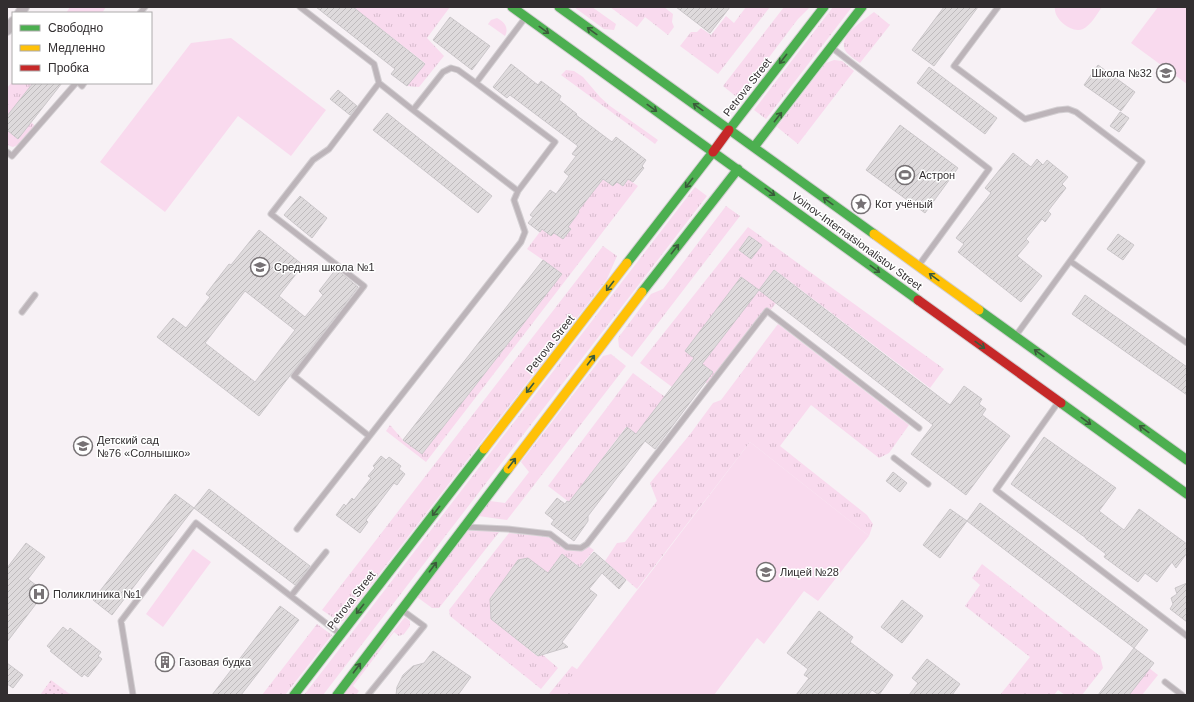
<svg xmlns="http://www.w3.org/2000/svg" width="1194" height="702" viewBox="0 0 1194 702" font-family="Helvetica,sans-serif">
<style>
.grass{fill:url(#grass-tufts)}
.park{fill:url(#park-dots)}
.pitch{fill:#f9daee}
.building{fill:url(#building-hatch);stroke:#cbc7ca;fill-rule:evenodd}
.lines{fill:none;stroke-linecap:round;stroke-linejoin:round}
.lane-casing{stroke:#d3cfd2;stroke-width:7}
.street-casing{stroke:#d3cfd2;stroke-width:12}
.fast-casing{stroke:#d3cfd2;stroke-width:11}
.slow-casing{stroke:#d3cfd2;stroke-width:11}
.jam-casing{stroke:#d3cfd2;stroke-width:11}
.lane{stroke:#bcb4b9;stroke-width:5}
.street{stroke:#bcb4b9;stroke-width:10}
.fast{stroke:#4caf50;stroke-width:9}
.slow{stroke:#ffc107;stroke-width:9}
.jam{stroke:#c62828;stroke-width:9}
.oneway{stroke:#3b5b3b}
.labels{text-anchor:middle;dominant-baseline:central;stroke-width:3;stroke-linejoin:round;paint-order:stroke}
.poi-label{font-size:11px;fill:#322e30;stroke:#fff;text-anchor:start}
.street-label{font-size:11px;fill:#322e30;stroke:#fff}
</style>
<defs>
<pattern id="grass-tufts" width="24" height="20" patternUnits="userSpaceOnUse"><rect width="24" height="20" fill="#f9daee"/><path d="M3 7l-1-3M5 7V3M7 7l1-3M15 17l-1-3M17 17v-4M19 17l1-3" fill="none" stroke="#d6bbcc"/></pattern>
<pattern id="park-dots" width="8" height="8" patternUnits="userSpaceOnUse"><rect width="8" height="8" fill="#f9daee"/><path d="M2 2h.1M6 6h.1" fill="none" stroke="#d6bbcc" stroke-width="1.8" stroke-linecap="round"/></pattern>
<pattern id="building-hatch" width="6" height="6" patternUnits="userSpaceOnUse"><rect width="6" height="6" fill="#dedadc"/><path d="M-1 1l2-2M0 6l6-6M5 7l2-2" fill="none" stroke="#bfbbbd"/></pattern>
</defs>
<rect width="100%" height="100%" fill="#f7f1f5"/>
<path class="grass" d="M70 7H106L102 13H66Z
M353 7H450L427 38 444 56 419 87 407 86 425 63Z
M574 7H592L616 24 614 30 604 29Z
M610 7H664L673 14 672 22 674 27 668 35 645 17 637 27Z
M746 7H770L718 74 680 46 691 32H697L701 28 711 35 726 16 734 23Z
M784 7H810L798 19 738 98 723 86Z
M833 7H852L766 119 754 110Z
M874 12 890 25 860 63C856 60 851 57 847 53 834 38 864 20 874 12Z
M497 18C505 22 509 28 505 36L488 24 491 20Z
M834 60 842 61 854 71 798 144 777 127 826 63Z
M566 70 574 71 583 77 600 97 610 106 658 140 655 144 561 75Z
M13 81V83H33L7 116V88Z
M31 122 35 126 20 144 13 147 7 145V130L18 139Z
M603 179 613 186 617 181 623 186 628 179 638 186 426 462 386 431 390 425 403 440 422 454 562 274 543 260 527 249 542 229 551 236 554 233 563 239 570 229 568 227 579 212 578 211Z
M695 187 707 196 323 695H304Z
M726 206 740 216 632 357 619 347 618 338 651 294 663 289Z
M748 227 944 369 930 388 775 270 759 290 776 303 712 387 705 382 713 372 702 364 758 290 741 277 685 351 694 358 672 387 640 363Z
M603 246 617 256 607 279 343 621 335 619 322 610Z
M778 324 909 425 889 453 879 458 811 405 780 446 867 515 873 524 869 536 750 442 637 589 605 561 617 543 625 542 657 501 650 483 691 433 713 403 721 400Z
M611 354 626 366 507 520 478 516 490 501 505 503 529 472 521 462 603 356Z
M633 373 665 397 636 434 626 427 569 502 548 486Z
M468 531H500L439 608H432L417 597Z
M509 533 548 537 567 549 588 546 594 550 580 567 562 554 548 573 528 558 518 560 490 599 491 619 537 656 543 655 558 668 541 689 450 616 449 610Z
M982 564 1100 656 1103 668 1082 695H1065L1058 690 1054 695H1000L1030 657 965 606 980 585 972 578Z
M405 617 410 621V626L404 634 399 636 394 632 353 686 359 691 356 695H342Z
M317 624 332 635 285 695H262Z
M572 666 594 680 605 695H550L549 694Z
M1149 668 1158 675 1142 695H1129Z"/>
<path class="park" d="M51 680 71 695H40Z"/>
<path class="pitch" d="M1055 7H1102C1097 14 1091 25 1083 29 1072 34 1053 19 1055 7Z
M1158 7H1187V84L1131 43Z
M231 38 326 110 291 156 238 116 165 212 100 162 191 43Z
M750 442 869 536 818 601 804 591 764 644 757 638 714 695H586L568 681Z
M193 549 211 562 163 627 146 614Z"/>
<path class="building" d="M316 7H353L425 64 407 86 391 74 395 69Z
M676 7H730L710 33Z
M944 7H978L934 66 912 50Z
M450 17 490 46 472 70 433 40Z
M511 64 538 85 541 81 561 96 559 100 577 114 576 115 612 142 616 137 646 160 642 166 644 168 633 182 628 179 623 186 617 182 613 186 603 179 578 211 579 212 568 227 571 229 563 239 554 233 551 236 542 229 540 232 528 223 533 217 530 215 550 190 556 194 569 176 564 172 576 156 572 154 578 146 510 95 507 98 493 87Z
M1098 65 1135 92 1121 111 1084 85Z
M929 67 997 118 985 134 917 83Z
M33 83H62L18 139 7 130V116Z
M338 90 357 106 350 115 330 99Z
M1120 112 1129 118 1119 132 1110 126Z
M387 113 492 196 478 213 373 130Z
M900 125 958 168 925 213 866 170Z
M1013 153 1031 167 1037 159 1043 165 1047 160 1068 177 1062 184 1066 188 1048 211 1051 214 1045 222 1042 219 1026 239 1029 242 1017 256 1042 276 1021 302 958 252 964 244 956 238 991 193 985 188Z
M300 196 327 218 312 238 284 215Z
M259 230 303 265 279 296 305 317 323 295 319 291 336 269 358 287 259 416 157 337 173 318 186 328 210 297 206 294 229 264 231 265ZM245 291 295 330 255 382 205 343Z
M1118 234 1134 245 1123 260 1107 249Z
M749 236 762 245 751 259 739 250Z
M543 260 562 274 422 454 403 440Z
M774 270 950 405 964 386 982 399 979 404 986 409 982 415 1010 436 966 495 911 454 933 425 759 290Z
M741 277 759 290 702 364 713 372 655 449 645 441 588 516V521L574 541 551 524 554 520 545 513 557 498 565 504 567 501 569 502 627 427 636 434 694 358 685 351Z
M1085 295 1187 367V395L1072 314Z
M1044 437 1116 488 1099 511 1124 530 1139 509 1187 544V553L1176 568 1172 562 1157 582 1145 573 1138 582 1104 557 1106 554 1086 539V538L1011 484Z
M381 456 386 460 389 457 401 466 399 469 405 474 397 485 394 483 366 520 368 522 360 533 336 515 344 504 346 506 352 498 354 500 371 478 368 476 375 468 373 466Z
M893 472 907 483 900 492 886 481Z
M209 489 310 566 295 585 194 508Z
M175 494 194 508 112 615 93 600Z
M980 503 1148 630 1134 648 967 521Z
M950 509 967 521 940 558 923 545Z
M26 543 45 557 28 579 45 592 7 642V568Z
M594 552 626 580 619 589 602 573 589 589 597 595 562 642 568 647 538 656 491 619 490 599 518 560 528 558 548 573 562 554 580 568Z
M1187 583V622L1170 609 1173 604 1171 598 1177 594 1175 588Z
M902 600 923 616 902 643 881 627Z
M280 606 299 620 241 695H212Z
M819 611 853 637 850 642 893 675 879 695 872 690 868 695H796L809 678 804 675 808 669 787 653Z
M63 627 68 631 70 628 101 652 98 656 102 659 88 677 84 674 82 677 50 651 52 650 47 646Z
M1134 648 1154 663 1129 695H1098Z
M433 651 471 677 458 695H396L397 687 403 675 413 666 424 663Z
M164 652 174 660 166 671 155 663Z
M927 659 960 684 952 695H909L918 683 912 678Z
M7 663 23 675 13 688 7 684Z"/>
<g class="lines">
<g class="lane-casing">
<path id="lane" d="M300 7 374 64 379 83 413 110 443 72 451 68 458 70 476 83 525 18
M998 7 954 66 1025 119 1058 110 1068 109 1076 112 1142 162 1017 334
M140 13 145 7
M831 47 989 169 919 265
M79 83 82 86 84 83
M476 83 555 142 518 191
M7 152 12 156 76 83
M1070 261 1187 343
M22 312 35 295
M1057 404 996 490 1187 636
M369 436 294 376 364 286 271 214 313 160 329 149 379 83
M894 458 928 484
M466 527 507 529 550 534 567 547 581 548 587 544 767 311 919 428
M297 529 521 242 525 232 514 200 518 191 413 110
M291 596 326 552
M1165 682 1182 695
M133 695 121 621 196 523 340 634
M368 695 424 626 402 610"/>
</g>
<g class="street-casing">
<path id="street" d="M20 13 24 7
M7 30 13 22"/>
</g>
<g class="fast-casing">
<path id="fast" d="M512 7 918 300
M559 7 874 234
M729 130 824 7
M754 147 862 7
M627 263 713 152
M642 292 738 169
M979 310 1187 460
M1061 403 1187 494
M294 695 484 449
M337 695 508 469"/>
</g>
<g class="slow-casing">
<path id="slow" d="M874 234 979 310
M484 449 627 263
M508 469 642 292"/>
</g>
<g class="jam-casing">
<path id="jam" d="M713 152 729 130
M918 300 1061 403"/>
</g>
<use href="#lane" class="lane"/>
<use href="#street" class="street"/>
<use href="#fast" class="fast"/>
<use href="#slow" class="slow"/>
<use href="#jam" class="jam"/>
</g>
<defs><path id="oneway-shaft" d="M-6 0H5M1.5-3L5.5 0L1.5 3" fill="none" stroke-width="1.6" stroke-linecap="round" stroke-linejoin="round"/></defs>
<g class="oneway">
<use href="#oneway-shaft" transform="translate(544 30) rotate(36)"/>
<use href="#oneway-shaft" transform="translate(592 31) rotate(-144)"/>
<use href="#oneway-shaft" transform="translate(783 59) rotate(128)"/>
<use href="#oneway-shaft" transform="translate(698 107) rotate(-144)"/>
<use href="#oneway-shaft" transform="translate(652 108) rotate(36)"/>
<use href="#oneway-shaft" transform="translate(778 117) rotate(-52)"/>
<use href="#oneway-shaft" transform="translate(689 183) rotate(128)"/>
<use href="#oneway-shaft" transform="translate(770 192) rotate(36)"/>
<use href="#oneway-shaft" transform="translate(828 201) rotate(-144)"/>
<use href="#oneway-shaft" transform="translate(675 249) rotate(-52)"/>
<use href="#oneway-shaft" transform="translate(875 269) rotate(36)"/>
<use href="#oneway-shaft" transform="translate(934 277) rotate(-144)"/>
<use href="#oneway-shaft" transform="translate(610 286) rotate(128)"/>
<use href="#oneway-shaft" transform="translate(980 345) rotate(36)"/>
<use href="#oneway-shaft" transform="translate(1039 353) rotate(-144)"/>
<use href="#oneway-shaft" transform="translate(591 360) rotate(-53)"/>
<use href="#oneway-shaft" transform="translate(530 388) rotate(128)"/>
<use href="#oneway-shaft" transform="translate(1086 421) rotate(36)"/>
<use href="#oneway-shaft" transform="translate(1144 429) rotate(-144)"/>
<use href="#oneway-shaft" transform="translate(512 463) rotate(-53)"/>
<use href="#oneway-shaft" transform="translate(436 511) rotate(128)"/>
<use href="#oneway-shaft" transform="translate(433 567) rotate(-53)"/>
<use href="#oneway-shaft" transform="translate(360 609) rotate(128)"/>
<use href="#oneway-shaft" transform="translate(357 668) rotate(-53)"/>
</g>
<defs>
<g id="school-ring" transform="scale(1)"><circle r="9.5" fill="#fff" stroke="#777275" stroke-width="1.5"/><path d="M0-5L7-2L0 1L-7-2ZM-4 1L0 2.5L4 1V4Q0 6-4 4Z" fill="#777275"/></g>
<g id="stadium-ring" transform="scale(1)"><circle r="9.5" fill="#fff" stroke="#777275" stroke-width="1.5"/><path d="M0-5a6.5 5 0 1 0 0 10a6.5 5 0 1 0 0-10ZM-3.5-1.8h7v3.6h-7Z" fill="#777275"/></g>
<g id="sight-ring" transform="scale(1)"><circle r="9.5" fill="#fff" stroke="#777275" stroke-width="1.5"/><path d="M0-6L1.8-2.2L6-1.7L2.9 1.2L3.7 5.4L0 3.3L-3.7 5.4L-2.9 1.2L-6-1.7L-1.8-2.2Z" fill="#777275"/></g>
<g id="hospital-ring" transform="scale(1)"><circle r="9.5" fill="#fff" stroke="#777275" stroke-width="1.5"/><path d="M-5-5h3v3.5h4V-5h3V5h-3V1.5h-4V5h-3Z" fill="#777275"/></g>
<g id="building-ring" transform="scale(1)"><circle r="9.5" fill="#fff" stroke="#777275" stroke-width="1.5"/><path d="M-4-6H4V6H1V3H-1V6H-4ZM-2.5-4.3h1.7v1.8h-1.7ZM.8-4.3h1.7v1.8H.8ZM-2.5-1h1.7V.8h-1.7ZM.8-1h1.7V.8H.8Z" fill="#777275"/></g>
</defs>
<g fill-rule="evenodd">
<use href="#school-ring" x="1166" y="73"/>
<use href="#stadium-ring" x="905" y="175"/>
<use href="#sight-ring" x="861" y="204"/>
<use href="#school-ring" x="260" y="267"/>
<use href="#school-ring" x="83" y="446"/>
<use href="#school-ring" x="766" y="572"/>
<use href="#hospital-ring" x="39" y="594"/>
<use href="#building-ring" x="165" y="662"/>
</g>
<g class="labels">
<g class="poi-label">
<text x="1152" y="73" text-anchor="end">Школа №32</text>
<text x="919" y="175">Астрон</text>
<text x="875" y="204">Кот учёный</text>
<text x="274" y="267">Средняя школа №1</text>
<text x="97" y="440">Детский сад<tspan x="97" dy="13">№76 «Солнышко»</tspan></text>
<text x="780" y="572">Лицей №28</text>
<text x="53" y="594">Поликлиника №1</text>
<text x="179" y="662">Газовая будка</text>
</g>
<g class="street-label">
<text transform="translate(747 87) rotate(-52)">Petrova Street</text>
<text transform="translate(857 241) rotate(36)">Voinov-Internatsionalistov Street</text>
<text transform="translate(550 344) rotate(-52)">Petrova Street</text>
<text transform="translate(351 600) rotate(-52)">Petrova Street</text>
</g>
</g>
<rect width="1194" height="702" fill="none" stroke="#322e30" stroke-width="16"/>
<rect x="12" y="12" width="140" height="72" fill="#ffffff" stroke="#adabac"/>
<rect x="20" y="25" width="20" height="6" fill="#4caf50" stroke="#adabac"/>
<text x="48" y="32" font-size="12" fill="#322e30">Свободно</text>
<rect x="20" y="45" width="20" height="6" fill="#ffc107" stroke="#adabac"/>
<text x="48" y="52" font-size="12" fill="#322e30">Медленно</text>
<rect x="20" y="65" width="20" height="6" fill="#c62828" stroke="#adabac"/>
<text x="48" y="72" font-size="12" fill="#322e30">Пробка</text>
</svg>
